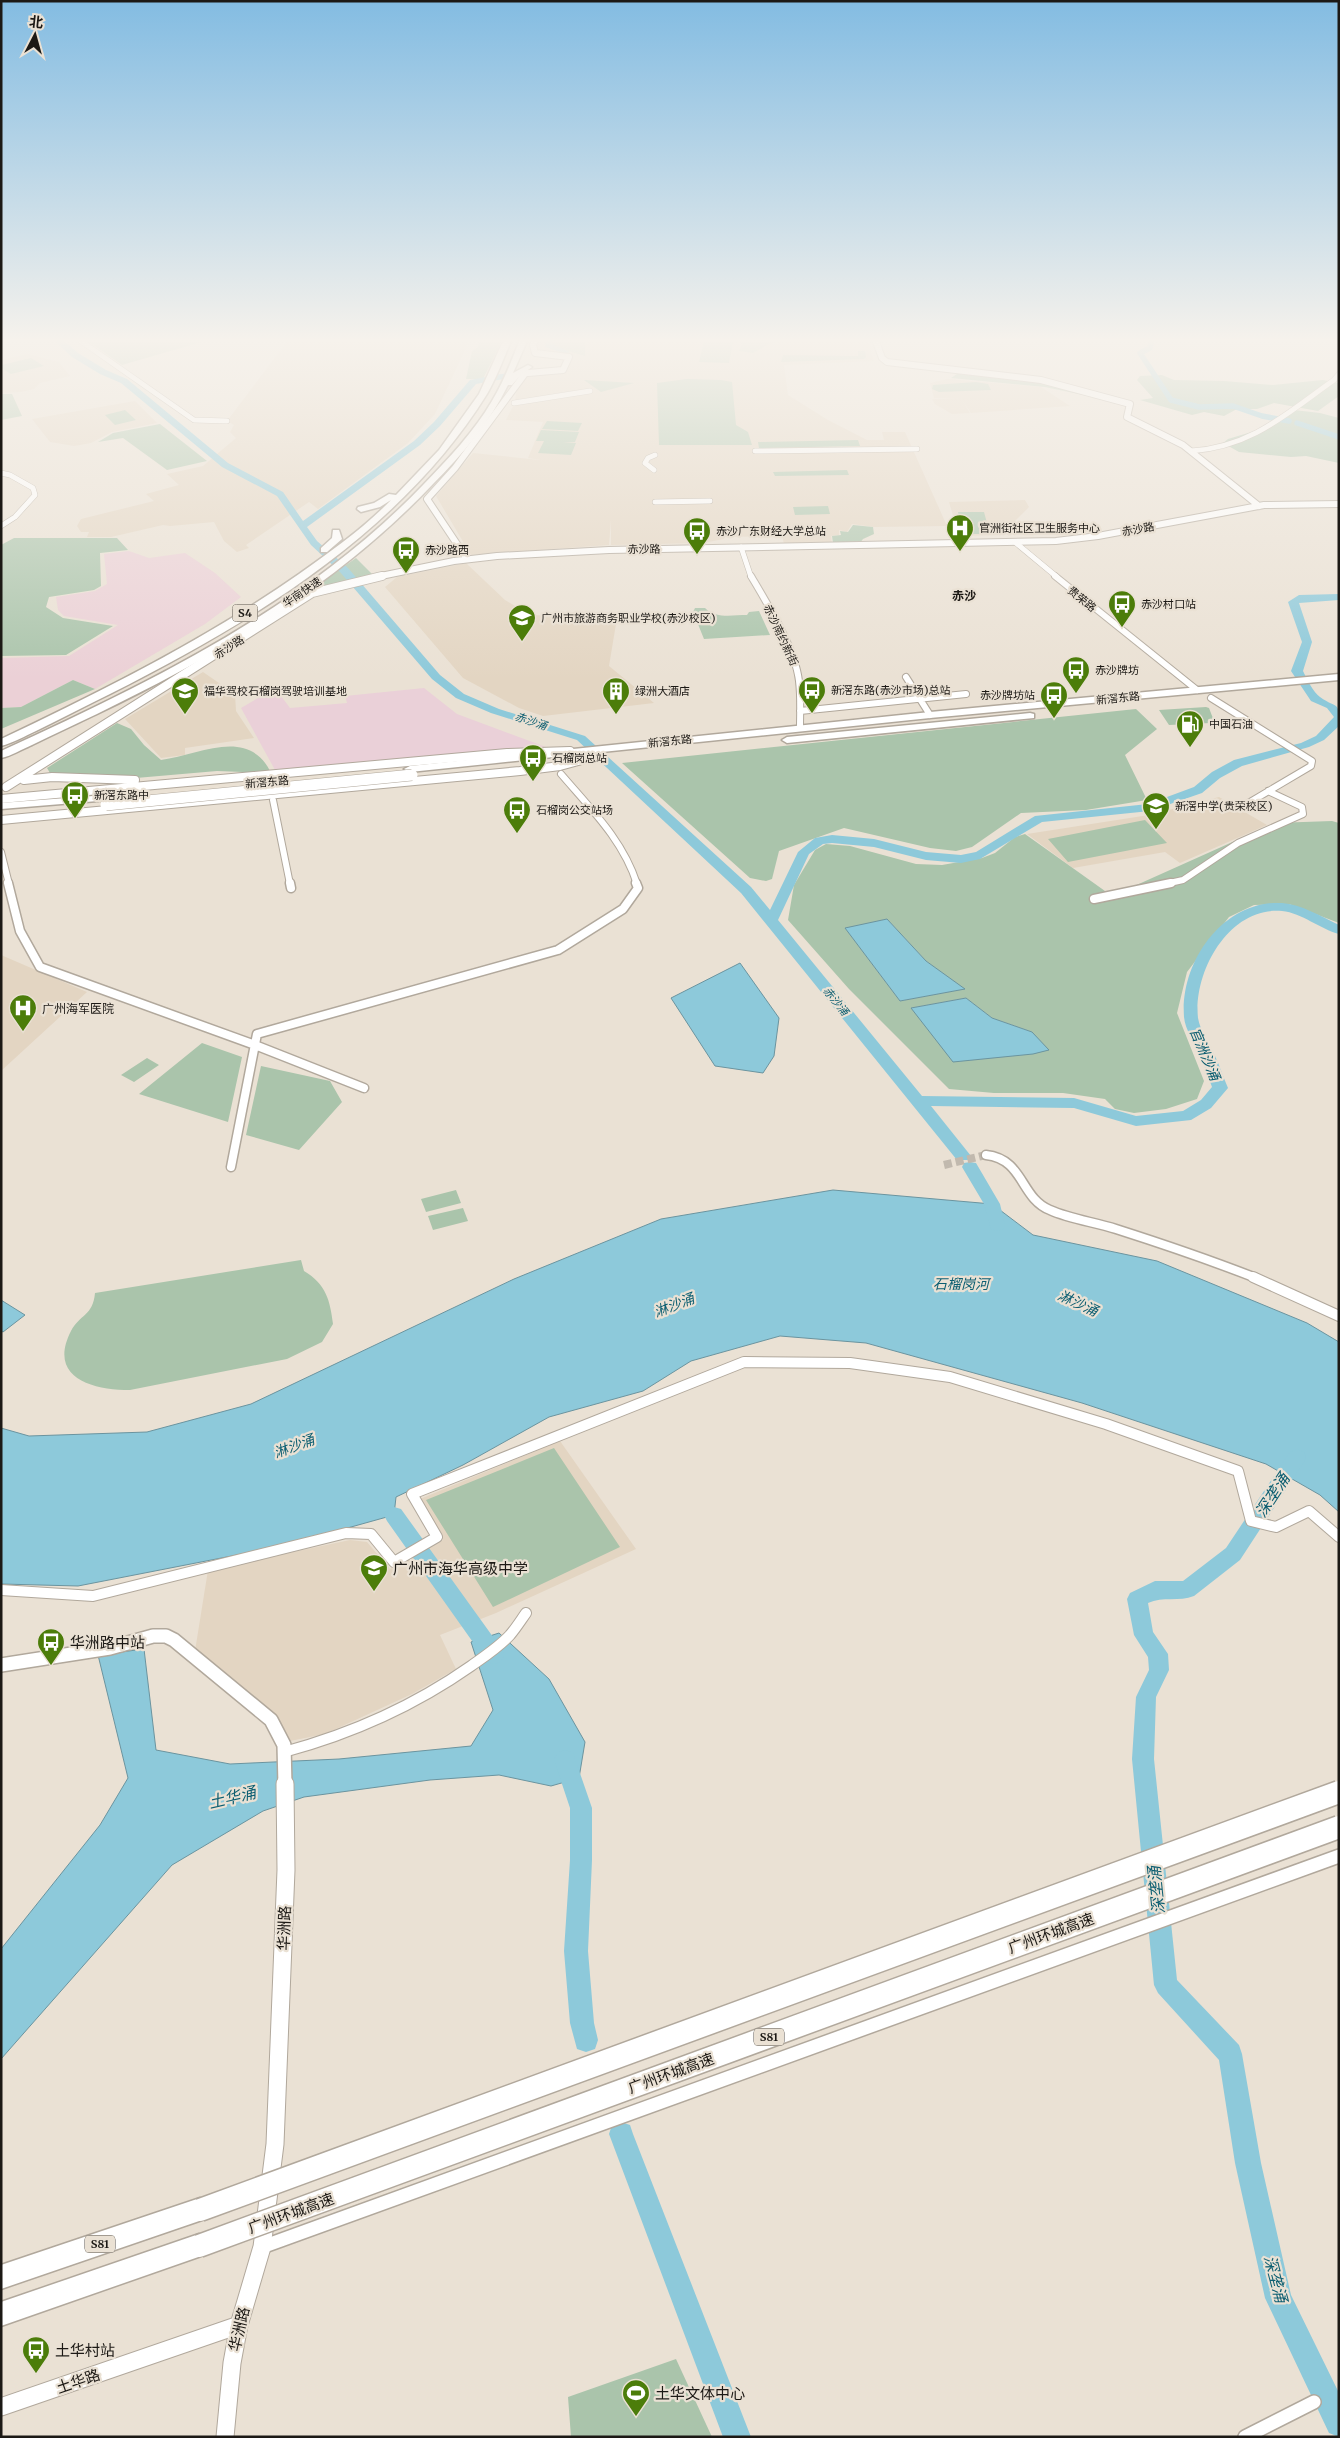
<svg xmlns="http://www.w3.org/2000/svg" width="1340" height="2438" viewBox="0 0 1340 2438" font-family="Merriweather,'Noto Sans SC',serif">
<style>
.commercial{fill:#ebd0d6}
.industrial{fill:#ead0d8}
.built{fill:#e3d5c2}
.green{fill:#aac4ab;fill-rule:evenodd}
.water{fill:#8dc9da;stroke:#6b949f}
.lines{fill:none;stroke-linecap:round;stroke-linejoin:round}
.canal{stroke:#8dc9da;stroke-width:5.5}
.river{fill:#8dc9da;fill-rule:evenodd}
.street-tunnel{stroke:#c1b9ae;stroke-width:8;stroke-dasharray:8 4;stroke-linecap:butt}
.street-far4-casing{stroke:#b1a89c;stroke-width:6}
.street-far3-casing{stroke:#b1a89c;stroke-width:8}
.street-far2-casing{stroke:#b1a89c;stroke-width:11}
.street-far1-casing{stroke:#b1a89c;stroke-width:12}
.street-casing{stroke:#b1a89c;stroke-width:16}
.secondary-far3-casing{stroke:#b1a89c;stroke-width:8}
.secondary-far2-casing{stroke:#b1a89c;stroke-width:10}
.secondary-far1-casing{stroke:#b1a89c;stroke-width:16}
.secondary-casing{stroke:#b1a89c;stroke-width:19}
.highway-casing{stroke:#b1a89c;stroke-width:3}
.street-far4{stroke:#fff;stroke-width:5}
.street-far3{stroke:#fff;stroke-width:6}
.street-far2{stroke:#fff;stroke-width:8}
.street-far1{stroke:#fff;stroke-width:10}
.street{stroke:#fff;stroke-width:13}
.secondary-far3{stroke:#fff;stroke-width:6}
.secondary-far2{stroke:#fff;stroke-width:8}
.secondary-far1{stroke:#fff;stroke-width:13}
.secondary{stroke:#fff;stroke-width:17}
.highway{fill:#fff;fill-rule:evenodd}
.highway-bridge-far1-casing{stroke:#b1a89c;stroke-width:12;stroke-linecap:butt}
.highway-bridge-casing{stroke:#b1a89c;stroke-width:25;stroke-linecap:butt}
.highway-bridge-far1{stroke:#fff;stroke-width:11}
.highway-bridge{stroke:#fff;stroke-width:22}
.labels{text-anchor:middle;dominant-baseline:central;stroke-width:4.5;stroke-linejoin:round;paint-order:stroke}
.far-poi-label{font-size:11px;fill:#1c1915;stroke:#eae1d4;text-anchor:start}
.far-street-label{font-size:11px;fill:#1c1915;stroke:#eae1d4}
.shield{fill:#eae1d4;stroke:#5a554e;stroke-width:1}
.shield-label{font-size:11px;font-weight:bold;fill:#1c1915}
.far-water-label{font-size:11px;font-style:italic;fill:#0c5e71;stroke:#eae1d4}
.far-quarter-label{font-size:12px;font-weight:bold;fill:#1c1915;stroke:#eae1d4}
.poi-label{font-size:12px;fill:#1c1915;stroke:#eae1d4;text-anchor:start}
.water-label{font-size:14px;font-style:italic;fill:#0c5e71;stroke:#eae1d4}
.near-poi-label{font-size:15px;fill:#1c1915;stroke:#eae1d4;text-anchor:start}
.near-street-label{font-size:15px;fill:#1c1915;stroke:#eae1d4}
.near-water-label{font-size:16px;font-style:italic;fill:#0c5e71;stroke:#eae1d4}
</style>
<rect width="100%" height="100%" fill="#eae1d4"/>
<path class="commercial" d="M129 551 149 558 185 553 215 573 241 597 205 624 95 689 73 680 21 707 1 708V658L69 656 118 625 64 616 58 610 56 597 95 591 107 584 104 554Z"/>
<path class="industrial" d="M275 688 290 708 347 703 345 696 424 688 457 714 546 747 275 770 241 708Z"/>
<path class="built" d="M289 339H470L435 414 408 443 318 509 309 502 246 545 249 548 237 552 224 541 214 522 170 526 163 525 111 537H87L89 532H81L77 526 81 519 154 501 146 494 179 485 167 474 203 466 236 438 230 432 234 425 227 421Z
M537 339H867L874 361 784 365 788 395 828 420 867 440H884L882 432H905L947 526 874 527 852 524 847 532 839 530V535L831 536 832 543 784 544 782 536 725 537 724 539 703 543 611 545V520L609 545 471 555 436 496 473 453 540 460 528 458 543 422 506 420 515 402 516 393 527 375 559 371 571 357 540 353Z
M27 354 59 362 70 376 40 383 34 389 21 392 1 393V360Z
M948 379 1041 387 1070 406 971 413 962 400 970 413 952 414 935 404 932 399 960 398H934L930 383Z
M135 401 157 423 112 432 91 443 74 446 50 442 32 419Z
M1025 500 1029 507 1001 535 959 536 949 502Z
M466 563 505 600 530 615 617 618 609 666 654 703 543 716 519 708 463 678 385 587 397 577Z
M203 672 235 694 236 711 254 738 185 748V755L161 758 125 719Z
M1219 797 1267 825 1180 863 1165 852 1073 868 1027 834 1149 815Z
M1 955 87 992 1 1071Z
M560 1441 636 1549 496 1613 440 1635 456 1669 412 1694 325 1734 290 1741 279 1720 195 1651 208 1570 350 1540 367 1542 390 1569 443 1540 420 1499Z"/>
<path class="green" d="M85 339H212L122 365Z
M480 339H503L483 379H466L472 351 478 347Z
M553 339H582L585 344V356L555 347 551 345Z
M743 339H765L773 342 753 353 739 351Z
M704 341 733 342 729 363 699 362Z
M858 351H865L866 357 864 359 781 362 783 355 858 356Z
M31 358 44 366 11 374 1 368V365Z
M960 372C999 377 1053 376 1088 396L1045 387 951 378Z
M1162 375 1174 380 1224 381 1273 385 1323 380 1339 383V396L1318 411 1274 403 1257 409H1237L1224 416 1204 412 1192 415 1140 400 1153 398 1137 380 1140 376Z
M687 379 721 380 732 382 736 425 748 432 752 445H659L657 383Z
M584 380 634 383 601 392Z
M976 382 988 384 991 390 939 392 932 389 933 385Z
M1 394H12L22 416 1 420Z
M125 410 136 420 115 425 105 415Z
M1294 410 1320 413 1339 418V463L1306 456 1291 457 1239 452 1223 443 1228 439 1268 427Z
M547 421 582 423 578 431 542 429Z
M160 424 207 461 167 470 123 438 98 442 113 433Z
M541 430 579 432 575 442H563L576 443 571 455 538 453 544 441H536Z
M858 440 860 446 759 448 758 442Z
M847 470 849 475 775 476 773 472Z
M828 506 830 514 795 515 793 507Z
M958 512H984L990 534H963Z
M853 525 873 527 874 534 863 539 860 543H833L832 536 841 535 840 531 848 532Z
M14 538H117L128 550 100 553 101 586 94 590 49 597 46 607 63 618 113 626 66 655 1 656V545Z
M356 558 372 574 314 589 316 586Z
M695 608H705C716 619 732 615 747 615L749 612 759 611 770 635 704 639 693 612Z
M73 680 95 689 1 729V708L21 707Z
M1206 707 1209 708 1214 721 1211 723 1169 725 1159 710Z
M1136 709 1157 729 1125 755 1147 800 1086 810 1021 813 972 847 956 851 930 848 844 828 779 851 772 879 766 881 750 878 622 763Z
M117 723 131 729 144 745 161 760C199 755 249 726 271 773L217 771 136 778 57 775 50 773 47 768Z
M1145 820 1167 843 1068 862 1048 839Z
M1332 821 1339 823V923L1289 904 1254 905 1229 917 1187 972 1177 1013 1204 1081 1197 1099 1166 1109 1134 1113 1115 1109 1105 1099 1063 1093H994L949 1089 849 989 788 920 794 885 815 850 826 844 850 846 916 864 942 865 982 858 995 853 1015 837 1025 834 1112 896 1275 823ZM887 919 926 961 964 989 900 1001 846 929ZM966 998 992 1018 1032 1032 911 1008Z
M202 1043 242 1057 228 1122 139 1094Z
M147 1058 159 1065 134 1082 121 1075Z
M261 1066 330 1081 342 1102 299 1150 246 1135Z
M456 1190 461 1203 426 1212 421 1199Z
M463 1208 468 1221 433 1230 428 1216Z
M301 1260 304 1271C326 1284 330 1300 333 1324L322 1342 287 1359 130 1390C93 1390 47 1378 71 1331 80 1314 93 1316 95 1293Z
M554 1448 620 1547 493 1607 426 1500Z
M676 2359 712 2437H571L568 2397Z"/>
<path class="water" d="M887 919 926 961 965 989 900 1001 845 928Z
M740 963 779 1018 774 1056 763 1073 715 1066 671 998Z
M966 998 992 1018 1032 1032 1049 1050 1033 1054 953 1062 911 1008Z
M833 1190 992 1204 1033 1235 1157 1261 1307 1323 1339 1342V1512L1320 1495 1266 1464 1082 1403 866 1343 780 1336 691 1361 643 1391 549 1417 463 1465 396 1497 394 1515 283 1546 78 1586 1 1584V1428L29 1436 147 1432 251 1404 514 1279 661 1219Z
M1 1300 25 1315 3 1332 1 1331Z
M499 1633 549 1679 585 1742 579 1778 551 1786 499 1775 430 1780 304 1797 263 1811 172 1865 1 2059V1949L100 1825 128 1778 98 1655 144 1649 156 1750 230 1764 339 1759 471 1746 493 1710 471 1642Z"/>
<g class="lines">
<path class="canal" d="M1152 339 1150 348 1140 353 1171 400 1199 407 1233 406 1262 416 1289 421
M1297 423 1339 437"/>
<path class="river" d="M53 339H62L78 353 106 370 127 379 228 463 283 492 303 521 414 441 434 422 470 380 501 374 530 372 531 374 476 384 440 426 420 445 307 527 317 541 348 568 440 675 464 694 499 709 585 736 751 887 770 910 798 852 815 838 832 835 874 839 926 852 961 855 976 852 1035 816 1148 804 1194 787 1212 772 1234 760 1301 743 1316 736 1334 717 1327 708 1311 701 1291 671 1302 642 1288 602 1299 595 1339 594V600L1299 603 1312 642 1303 671C1307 679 1313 692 1320 697 1338 710 1339 699 1339 726L1324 740 1309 747 1242 766 1220 778 1202 793 1150 811 1042 822 980 859 961 863 926 860 874 847 832 843 823 844 809 854 778 920 922 1096 1074 1098 1136 1116 1183 1111 1201 1100 1212 1087C1208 1077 1205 1066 1200 1055 1195 1043 1185 1030 1184 1017 1180 962 1223 900 1282 903 1301 904 1322 917 1339 925V934C1320 929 1302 913 1282 911 1229 906 1193 972 1198 1018 1200 1031 1210 1044 1215 1056 1220 1066 1223 1077 1228 1088L1211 1108 1191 1120 1136 1126 1074 1108 931 1106 971 1156 969 1160H957L741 893 577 740 491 713 456 698 432 679 340 572 311 545 277 496 222 467 121 383 100 374 72 357Z
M547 339H555L552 344 570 352 566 354 545 347Z
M970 1162 976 1163 1000 1204 1005 1225 1003 1229 997 1231 991 1229 984 1204 962 1167 964 1163Z
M1297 1449 1304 1452 1306 1457 1304 1462 1240 1560 1194 1596C1179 1602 1163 1596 1148 1603L1153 1632 1168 1654 1169 1670 1156 1697 1154 1759 1177 1980 1239 2045 1242 2054 1261 2163 1291 2295 1339 2393V2437L1329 2433 1265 2298 1235 2163 1219 2060 1158 1993 1154 1985 1132 1759 1136 1697 1149 1670 1148 1657 1134 1635 1127 1599 1130 1593 1155 1581H1183L1226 1548 1290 1452Z
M394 1507 401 1509 501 1648 504 1655 501 1662 494 1664 487 1662 387 1521 384 1515 387 1509Z
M565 1750 573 1753 592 1808V1860L588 1951 594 2023 598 2040 595 2049 586 2052 577 2049 570 2023 564 1951 570 1860V1808L554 1760 557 1753Z
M621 2122 630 2125 633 2134 751 2437H723L609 2134 612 2125Z"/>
<path class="street-tunnel" d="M944 1165 986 1155"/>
<g class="street-far4-casing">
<path id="street-far4" d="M78 339 194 420 227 421
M514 403 590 391
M755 451 917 449
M1191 451C1252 447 1287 413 1334 380L1339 374
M654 470 645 463 648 458 655 455
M1 473 10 475 33 488 35 495 15 517 1 526
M655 502 710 501
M1016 543 1057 577
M741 547 751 577"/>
</g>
<g class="street-far3-casing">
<path id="street-far3" d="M751 576C768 605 795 648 799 681 801 697 800 713 800 728
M1055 576 1197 690
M906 677 930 715
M1211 698 1312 761 1311 766 1245 805
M800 711 966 694
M561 774C590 808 623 840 637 884
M273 800 290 884
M1 852 9 884
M1165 884 1183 880 1238 843 1303 814 1302 807 1268 791"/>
</g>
<g class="street-far2-casing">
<path id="street-far2" d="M8 883 20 931 40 967 255 1045 364 1088
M290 883 291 888
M1094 899 1171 883
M986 1155C1024 1159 1020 1198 1050 1210 1070 1219 1094 1222 1116 1229 1163 1244 1210 1260 1256 1278
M231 1167 257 1034 558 950 623 909 638 888 636 883"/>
</g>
<g class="street-far1-casing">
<path id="street-far1" d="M1253 1277 1339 1316
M1 1590 93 1596 346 1533 371 1534 394 1562 437 1537 412 1494 744 1362 850 1363 950 1377 1106 1424 1238 1471 1251 1521 1276 1527 1309 1511 1339 1537
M284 1752C351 1734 414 1706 471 1666 485 1656 499 1647 510 1635 516 1628 521 1620 526 1613"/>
</g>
<g class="street-casing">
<path id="street" d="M262 2247 1339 1856
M1245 2437 1314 2402"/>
</g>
<g class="secondary-far3-casing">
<path id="secondary-far3" d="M875 339 882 358 887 362 1041 380 1130 404 1127 417 1183 445 1259 506
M528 373 563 370 569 357 535 353 533 345 536 339
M467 559 427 499 455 468 524 375
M376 577 454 561 497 556 609 550 1056 541 1098 536 1264 505 1339 504"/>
</g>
<g class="secondary-far2-casing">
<path id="secondary-far2" d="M24 780 52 777 135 780
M6 787 312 593 382 576
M1 799 507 753 570 751
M1 820 520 771 560 766 582 760"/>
</g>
<g class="secondary-far1-casing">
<path id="secondary-far1" d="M1 1665 110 1648 153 1636H166L174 1640 271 1720 284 1745 285 1785"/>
</g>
<g class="secondary-casing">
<path id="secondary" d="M1 2407 239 2325
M225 2437 232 2363 239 2325 262 2247 275 2144 286 1870 285 1784"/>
</g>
<g class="highway-casing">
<path id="highway" d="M504 339H512C504 357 497 377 487 394 401 532 253 622 110 694 85 706 61 719 36 731 25 736 13 743 1 746V739C104 690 206 639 299 574 330 552 364 528 391 500L380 507 361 512 357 509 358 507 374 503 389 494 396 495 439 450 479 394Z
M520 339H528L513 373 528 365 532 367C523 374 520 375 512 385H508C490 422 462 455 433 484 338 584 221 654 97 714 76 724 54 734 32 745 22 749 12 756 1 758V751C153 681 306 607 423 485 448 459 474 432 492 401 504 381 512 360 520 339Z
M333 530H339L342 539 327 552H321V548L332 538Z
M1339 674V680L930 718 410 772 404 769 410 766 930 712Z
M1030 713 1034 714V718L787 743 782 740 787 737Z
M106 795 110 796V800L1 809V803Z
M200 2198 208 2202 212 2210 208 2218 1 2289V2265Z
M199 2234 207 2238 211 2246 207 2254 1 2326V2302Z"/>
</g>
<use href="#street-far4" class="street-far4"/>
<use href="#street-far3" class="street-far3"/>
<use href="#street-far2" class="street-far2"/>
<use href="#street-far1" class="street-far1"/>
<use href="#street" class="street"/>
<use href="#secondary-far3" class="secondary-far3"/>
<use href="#secondary-far2" class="secondary-far2"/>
<use href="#secondary-far1" class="secondary-far1"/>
<use href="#secondary" class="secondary"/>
<use href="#highway" class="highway"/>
<g class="highway-bridge-far1-casing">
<path id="highway-bridge-far1" d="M106 805 412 775"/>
</g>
<g class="highway-bridge-casing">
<path id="highway-bridge" d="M200 2210 1339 1792
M199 2246 1339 1827"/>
</g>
<use href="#highway-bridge-far1" class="highway-bridge-far1"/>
<use href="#highway-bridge" class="highway-bridge"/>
</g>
<linearGradient id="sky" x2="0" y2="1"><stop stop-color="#83bce2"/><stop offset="0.5" stop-color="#f6f2ec"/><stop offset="1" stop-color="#f6f2ec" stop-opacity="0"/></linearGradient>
<rect width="1340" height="680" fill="url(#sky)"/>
<defs>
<g id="hospital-pin" transform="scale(1.4375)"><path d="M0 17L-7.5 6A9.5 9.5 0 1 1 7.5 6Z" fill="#4c7d0a" stroke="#eae1d4"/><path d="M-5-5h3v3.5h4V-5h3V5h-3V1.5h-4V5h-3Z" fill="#fff"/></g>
<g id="bus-pin" transform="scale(1.4375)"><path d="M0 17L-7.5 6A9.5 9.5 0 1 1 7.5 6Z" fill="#4c7d0a" stroke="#eae1d4"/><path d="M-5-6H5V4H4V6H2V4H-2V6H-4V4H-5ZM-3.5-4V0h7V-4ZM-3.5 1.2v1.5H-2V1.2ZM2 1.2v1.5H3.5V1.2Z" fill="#fff"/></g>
<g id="school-pin" transform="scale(1.4375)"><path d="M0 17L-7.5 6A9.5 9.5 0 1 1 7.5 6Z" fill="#4c7d0a" stroke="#eae1d4"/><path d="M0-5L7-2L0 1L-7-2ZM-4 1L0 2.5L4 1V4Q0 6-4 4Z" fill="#fff"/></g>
<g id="building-pin" transform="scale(1.4375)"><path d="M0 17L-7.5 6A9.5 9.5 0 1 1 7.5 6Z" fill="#4c7d0a" stroke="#eae1d4"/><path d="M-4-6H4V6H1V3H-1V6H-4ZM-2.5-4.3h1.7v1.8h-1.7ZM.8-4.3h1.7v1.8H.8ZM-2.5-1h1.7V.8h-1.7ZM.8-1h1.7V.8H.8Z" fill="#fff"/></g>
<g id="fuel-pin" transform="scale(1.4375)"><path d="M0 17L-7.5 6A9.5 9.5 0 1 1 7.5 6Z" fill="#4c7d0a" stroke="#eae1d4"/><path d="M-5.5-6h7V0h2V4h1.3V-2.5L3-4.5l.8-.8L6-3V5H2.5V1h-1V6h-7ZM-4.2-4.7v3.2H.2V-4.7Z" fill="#fff"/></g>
<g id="stadium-pin" transform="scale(1.4375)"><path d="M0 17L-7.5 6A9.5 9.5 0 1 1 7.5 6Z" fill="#4c7d0a" stroke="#eae1d4"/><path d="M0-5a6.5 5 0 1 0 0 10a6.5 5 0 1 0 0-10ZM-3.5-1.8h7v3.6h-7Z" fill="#fff"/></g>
</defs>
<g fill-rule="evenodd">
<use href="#hospital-pin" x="960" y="528"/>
<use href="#bus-pin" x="697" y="531"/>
<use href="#bus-pin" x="406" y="550"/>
<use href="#bus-pin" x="1122" y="604"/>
<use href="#school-pin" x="522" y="618"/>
<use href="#bus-pin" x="1076" y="670"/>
<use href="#bus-pin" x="812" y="690"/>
<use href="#school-pin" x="185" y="691"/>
<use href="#building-pin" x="616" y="691"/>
<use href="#bus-pin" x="1054" y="695"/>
<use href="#fuel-pin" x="1190" y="724"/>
<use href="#bus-pin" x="533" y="758"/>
<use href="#bus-pin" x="75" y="795"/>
<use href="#school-pin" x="1156" y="806"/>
<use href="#bus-pin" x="517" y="810"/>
<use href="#hospital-pin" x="23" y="1008"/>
<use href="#school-pin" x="374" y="1568"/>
<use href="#bus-pin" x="51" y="1642"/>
<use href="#bus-pin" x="36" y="2350"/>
<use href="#stadium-pin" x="636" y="2393"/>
</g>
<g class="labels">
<g class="far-poi-label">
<text x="979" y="528">官洲街社区卫生服务中心</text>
<text x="716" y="531">赤沙广东财经大学总站</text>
<text x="425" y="550">赤沙路西</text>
<text x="1141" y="604">赤沙村口站</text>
<text x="541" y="618">广州市旅游商务职业学校(赤沙校区)</text>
<text x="1095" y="670">赤沙牌坊</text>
<text x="831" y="690">新滘东路(赤沙市场)总站</text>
<text x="204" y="691">福华驾校石榴岗驾驶培训基地</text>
<text x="635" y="691">绿洲大酒店</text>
<text x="1035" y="695" text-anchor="end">赤沙牌坊站</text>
<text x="1209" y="724">中国石油</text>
<text x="552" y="758">石榴岗总站</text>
<text x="94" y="795">新滘东路中</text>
<text x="1175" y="806">新滘中学(贵荣校区)</text>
<text x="536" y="810">石榴岗公交站场</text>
</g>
<g class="far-street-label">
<text transform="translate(1138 529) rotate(-10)">赤沙路</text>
<text transform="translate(644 549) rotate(-1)">赤沙路</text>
<text transform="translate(302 592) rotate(-34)">华南快速</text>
<text transform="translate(1082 599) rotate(39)">贵荣路</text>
<text transform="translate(781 635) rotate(65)">赤沙南约新街</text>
<text transform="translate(229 647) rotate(-32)">赤沙路</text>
<text transform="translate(1118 698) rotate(-6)">新滘东路</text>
<text transform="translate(670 741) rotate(-6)">新滘东路</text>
<text transform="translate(267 782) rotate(-5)">新滘东路</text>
</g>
<g class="shield">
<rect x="232.5" y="604.5" width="25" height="17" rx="4"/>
<rect x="754" y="2028.5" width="30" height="17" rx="4"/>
<rect x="85" y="2235.5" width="30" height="17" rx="4"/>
</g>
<g class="shield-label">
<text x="245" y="613">S4</text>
<text x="769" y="2037">S81</text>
<text x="100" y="2244">S81</text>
</g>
<g class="far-water-label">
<text transform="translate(531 721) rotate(19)">赤沙涌</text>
<text transform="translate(836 1001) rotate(51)">赤沙涌</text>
</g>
<g class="far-quarter-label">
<text x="964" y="595">赤沙</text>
</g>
<g class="poi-label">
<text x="42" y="1008">广州海军医院</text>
</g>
<g class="water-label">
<text transform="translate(1205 1054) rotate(67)">官洲沙涌</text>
<text x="961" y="1284">石榴岗河</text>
<text transform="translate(1078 1303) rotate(25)">淋沙涌</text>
<text transform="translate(674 1305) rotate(-21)">淋沙涌</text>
<text transform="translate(294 1446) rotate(-20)">淋沙涌</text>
</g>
<g class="near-poi-label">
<text x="393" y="1568">广州市海华高级中学</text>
<text x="70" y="1642">华洲路中站</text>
<text x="55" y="2350">土华村站</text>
<text x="655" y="2393">土华文体中心</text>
</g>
<g class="near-street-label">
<text transform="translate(284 1928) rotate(-88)">华洲路</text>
<text transform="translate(1051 1933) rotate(-20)">广州环城高速</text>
<text transform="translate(671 2073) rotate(-20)">广州环城高速</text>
<text transform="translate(291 2213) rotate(-20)">广州环城高速</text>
<text transform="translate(239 2329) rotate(-77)">华洲路</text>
<text transform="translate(78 2381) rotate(-19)">土华路</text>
</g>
<g class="near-water-label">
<text transform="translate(1272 1495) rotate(-57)">深垄涌</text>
<text transform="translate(232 1797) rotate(-13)">土华涌</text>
<text transform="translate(1156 1890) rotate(-96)">深垄涌</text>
<text transform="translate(1276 2279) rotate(75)">深垄涌</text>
</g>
</g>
<rect width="1340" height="2438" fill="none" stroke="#1c1915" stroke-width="5"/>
<g transform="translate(35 35) rotate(6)" stroke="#eae1d4" stroke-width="4" paint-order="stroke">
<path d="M0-4L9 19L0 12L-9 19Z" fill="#1c1915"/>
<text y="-8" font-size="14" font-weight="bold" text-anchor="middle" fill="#1c1915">北</text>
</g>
</svg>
